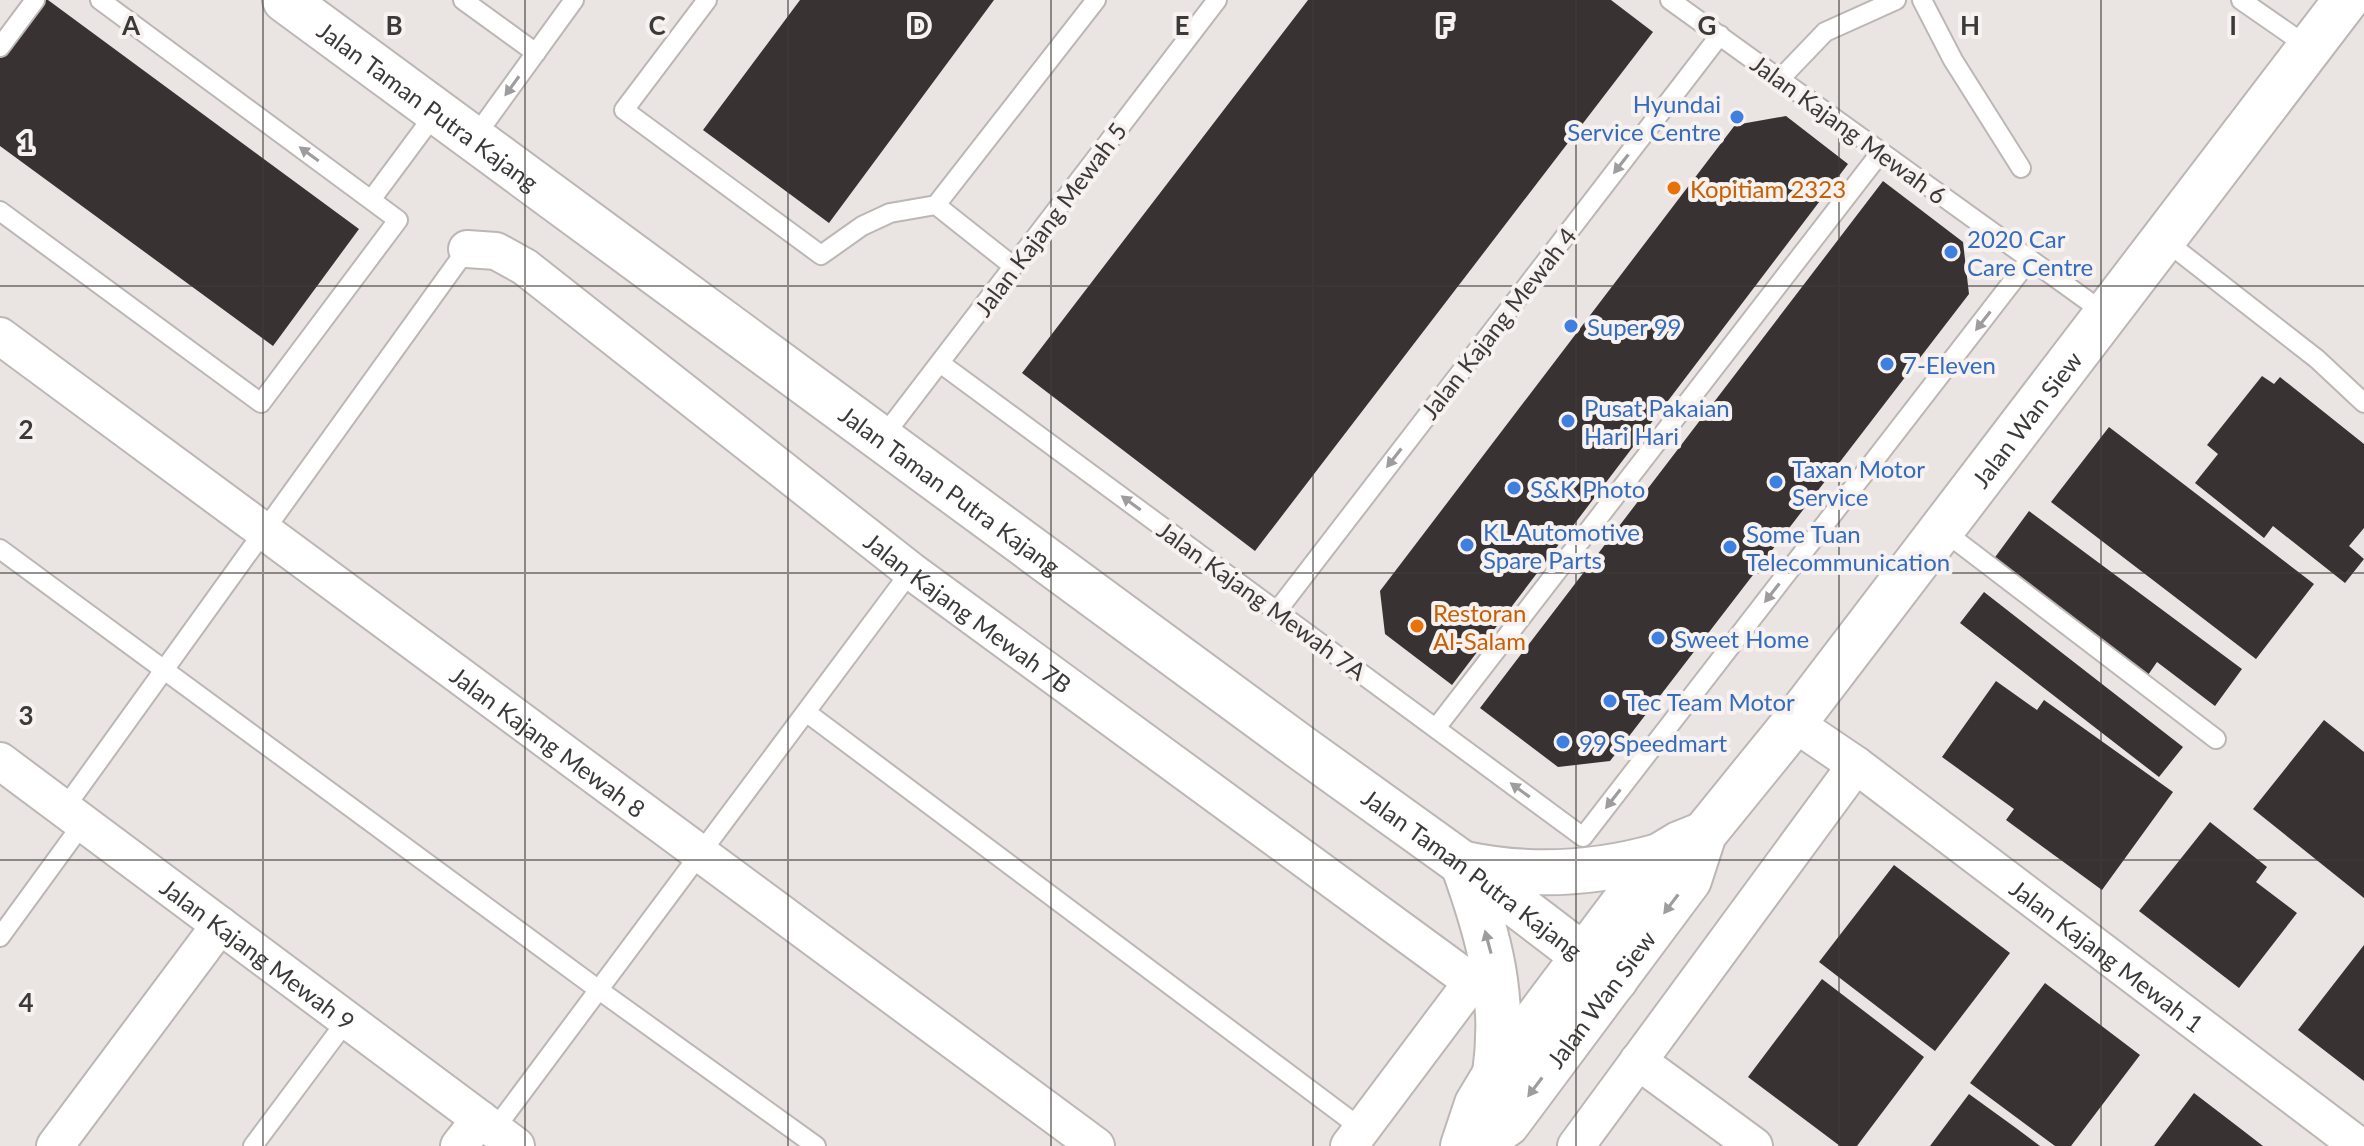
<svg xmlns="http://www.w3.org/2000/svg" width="2364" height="1146" viewBox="0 0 2364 1146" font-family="Lato,sans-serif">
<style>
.building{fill:#383332}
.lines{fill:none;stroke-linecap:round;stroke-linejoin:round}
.service-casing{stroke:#bcb7b5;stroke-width:22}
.minor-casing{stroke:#bcb7b5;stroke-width:40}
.tertiary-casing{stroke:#bcb7b5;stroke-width:48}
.service{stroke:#fff;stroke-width:18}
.minor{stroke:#fff;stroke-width:36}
.tertiary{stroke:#fff;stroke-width:44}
.oneway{fill:#9e9c9c}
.grid{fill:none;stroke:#3c3a39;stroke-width:2;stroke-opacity:0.55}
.shop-dot{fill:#3f7fe0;stroke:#f7f2ef;stroke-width:3}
.food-dot{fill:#e8710a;stroke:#f7f2ef;stroke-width:3}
.labels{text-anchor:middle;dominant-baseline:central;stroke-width:8;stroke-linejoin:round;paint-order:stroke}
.shop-label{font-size:24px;fill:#366cbe;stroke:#f7f2ef;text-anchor:start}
.street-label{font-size:24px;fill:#3c3a39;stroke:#f7f2ef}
.food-label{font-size:24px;fill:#c56008;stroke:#f7f2ef;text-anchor:start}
.grid-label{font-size:26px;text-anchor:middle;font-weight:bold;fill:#3c3a39;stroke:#f7f2ef;stroke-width:8;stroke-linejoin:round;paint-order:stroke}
</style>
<rect width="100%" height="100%" fill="#eae4e2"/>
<path class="building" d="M42 0H48L359 229 273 346 0 146V57Z
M800 0H994L829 223 703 130Z
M1308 0H1611L1653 32 1255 551 1022 373Z
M1786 116 1848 164 1452 685 1385 634 1380 591 1735 125Z
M1883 181 1963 242 1969 294 1610 761 1558 767 1480 708Z
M2262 376 2274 384 2280 377 2364 444V528L2349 546 2364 559 2345 583 2273 526 2264 538 2195 483 2218 454 2207 445Z
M2109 427 2314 584 2256 659 2051 502Z
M2029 511 2242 669 2215 706 2157 662 2148 675 1993 560Z
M1984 592 2183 747 2159 777 1960 623Z
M1996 681 2037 710 2044 700 2173 792 2102 890 2006 820 2014 809 1942 757Z
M2324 720 2364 752V898L2253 809Z
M2210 822 2267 867 2256 882 2297 913 2239 988 2139 911Z
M1894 865 2010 953 1935 1051 1819 962Z
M2364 945V1081L2298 1030Z
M1822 979 1924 1057 1857 1146H1840L1748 1077Z
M2045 983 2140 1055 2071 1146H2055L1970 1083Z
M2194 1093 2241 1129 2263 1146H2154Z
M1969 1094 2016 1128 2040 1146H1930Z"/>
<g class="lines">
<g class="service-casing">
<path id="service" d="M100 0 371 200
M463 0 536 53
M707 0 624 110 821 255 862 226 890 213 936 205 1096 0
M1670 0 2106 314
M1922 0 1953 60 2021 168
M2241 0 2310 48
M0 47 35 0
M1780 79 1825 32 1896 0
M474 138 574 0
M936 205 1013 266
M0 211 261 403 398 220 371 200 437 111
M2163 239 2317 359 2364 403
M940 363 1583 837 2030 259
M882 438 1217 0
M1941 529 2216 739
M0 549 599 990 816 1146
M1277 611 1720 35
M806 712 1362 1129
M1436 728 1881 152
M64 809 467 249
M0 937 83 823
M494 1130 911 571
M253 1146 347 1020"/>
</g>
<g class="minor-casing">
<g id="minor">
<path id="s1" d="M467 249 496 251 525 267 911 571 1472 982 1349 1146"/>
<path id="s2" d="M0 336 1096 1146"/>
<path id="s3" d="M1794 723 1856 765 2359 1146"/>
<path id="s4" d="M0 761 516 1146"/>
<path d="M1638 1061 1754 1146"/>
<path d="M55 1146 220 925"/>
<path d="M459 1146 480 1119"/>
<path d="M1576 1146 1856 765"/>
</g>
</g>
<g class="tertiary-casing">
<g id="tertiary">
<path id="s5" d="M285 0 1303 749 1463 864 1615 980"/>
<path d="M1463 864C1489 936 1506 997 1495 1074"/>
<path d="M1465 864C1531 878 1595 874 1659 856"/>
<path d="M1463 1146 1477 1104 1495 1074 1659 856 1679 844 1704 834"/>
<path id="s6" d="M1474 1146 1507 1124 1689 880 1704 834 1794 723 2346 0"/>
</g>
</g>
<use href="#service" class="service"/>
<use href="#minor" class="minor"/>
<use href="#tertiary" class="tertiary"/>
</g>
<defs><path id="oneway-solid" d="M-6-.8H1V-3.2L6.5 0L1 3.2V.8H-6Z" transform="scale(2)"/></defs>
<g class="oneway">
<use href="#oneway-solid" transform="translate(512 86) rotate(126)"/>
<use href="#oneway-solid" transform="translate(309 154) rotate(-144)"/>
<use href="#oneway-solid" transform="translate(1621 164) rotate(128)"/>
<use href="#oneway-solid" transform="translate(1983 321) rotate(128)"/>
<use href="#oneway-solid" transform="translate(1394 458) rotate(128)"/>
<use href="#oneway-solid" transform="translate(1131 503) rotate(-144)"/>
<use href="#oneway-solid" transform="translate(1772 593) rotate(128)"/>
<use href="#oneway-solid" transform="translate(1520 790) rotate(-144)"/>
<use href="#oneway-solid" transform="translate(1613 799) rotate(128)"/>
<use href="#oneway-solid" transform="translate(1671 904) rotate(127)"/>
<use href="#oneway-solid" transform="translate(1488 942) rotate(-105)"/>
<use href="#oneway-solid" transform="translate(1535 1087) rotate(127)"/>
</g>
<path class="grid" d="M263 0V1146M525 0V1146M788 0V1146M1051 0V1146M1313 0V1146M1576 0V1146M1839 0V1146M2101 0V1146M0 286H2364M0 573H2364M0 860H2364"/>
<g class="shop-dot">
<circle cx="1737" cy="117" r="8"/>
<circle cx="1951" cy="252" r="8"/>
<circle cx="1571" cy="326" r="8"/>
<circle cx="1887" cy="364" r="8"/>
<circle cx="1568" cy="421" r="8"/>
<circle cx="1776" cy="482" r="8"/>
<circle cx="1514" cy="488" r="8"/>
<circle cx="1467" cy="545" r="8"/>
<circle cx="1730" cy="547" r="8"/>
<circle cx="1658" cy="638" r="8"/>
<circle cx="1610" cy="701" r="8"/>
<circle cx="1563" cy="742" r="8"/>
</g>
<g class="food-dot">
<circle cx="1674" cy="188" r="8"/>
<circle cx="1417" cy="626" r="8"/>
</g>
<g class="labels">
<g class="shop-label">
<text x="1721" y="103" text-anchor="end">Hyundai<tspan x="1721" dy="28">Service Centre</tspan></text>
<text x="1967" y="238">2020 Car<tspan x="1967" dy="28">Care Centre</tspan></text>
<text x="1587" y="326">Super 99</text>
<text x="1903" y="364">7-Eleven</text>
<text x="1584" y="407">Pusat Pakaian<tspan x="1584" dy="28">Hari Hari</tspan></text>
<text x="1792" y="468">Taxan Motor<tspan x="1792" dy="28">Service</tspan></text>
<text x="1530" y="488">S&amp;K Photo</text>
<text x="1483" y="531">KL Automotive<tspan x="1483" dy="28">Spare Parts</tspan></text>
<text x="1746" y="533">Some Tuan<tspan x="1746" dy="28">Telecommunication</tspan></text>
<text x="1674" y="638">Sweet Home</text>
<text x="1626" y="701">Tec Team Motor</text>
<text x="1579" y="742">99 Speedmart</text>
</g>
<g class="street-label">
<text stroke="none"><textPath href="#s5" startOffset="178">Jalan Taman Putra Kajang</textPath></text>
<text transform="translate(1849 129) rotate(36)">Jalan Kajang Mewah 6</text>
<text transform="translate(1050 219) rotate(-53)">Jalan Kajang Mewah 5</text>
<text transform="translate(1498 323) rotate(-52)">Jalan Kajang Mewah 4</text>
<text stroke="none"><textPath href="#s6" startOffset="918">Jalan Wan Siew</textPath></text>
<text stroke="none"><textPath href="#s5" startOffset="826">Jalan Taman Putra Kajang</textPath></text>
<text transform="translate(1262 600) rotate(36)">Jalan Kajang Mewah 7A</text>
<text stroke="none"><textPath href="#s1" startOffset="624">Jalan Kajang Mewah 7B</textPath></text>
<text stroke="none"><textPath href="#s2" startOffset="682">Jalan Kajang Mewah 8</textPath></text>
<text stroke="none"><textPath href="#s5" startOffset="1474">Jalan Taman Putra Kajang</textPath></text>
<text stroke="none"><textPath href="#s4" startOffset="322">Jalan Kajang Mewah 9</textPath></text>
<text stroke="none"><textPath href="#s3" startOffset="390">Jalan Kajang Mewah 1</textPath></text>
<text stroke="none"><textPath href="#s6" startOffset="196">Jalan Wan Siew</textPath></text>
</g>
<g class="food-label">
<text x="1690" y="188">Kopitiam 2323</text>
<text x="1433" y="612">Restoran<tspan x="1433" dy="28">Al-Salam</tspan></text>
</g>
</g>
<g class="grid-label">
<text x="131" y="35">A</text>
<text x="394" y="35">B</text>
<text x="657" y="35">C</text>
<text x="919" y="35">D</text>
<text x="1182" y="35">E</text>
<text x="1445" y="35">F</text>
<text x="1707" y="35">G</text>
<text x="1970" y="35">H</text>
<text x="2233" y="35">I</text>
<text x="26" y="152">1</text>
<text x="26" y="439">2</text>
<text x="26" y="725">3</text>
<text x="26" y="1012">4</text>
</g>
</svg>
